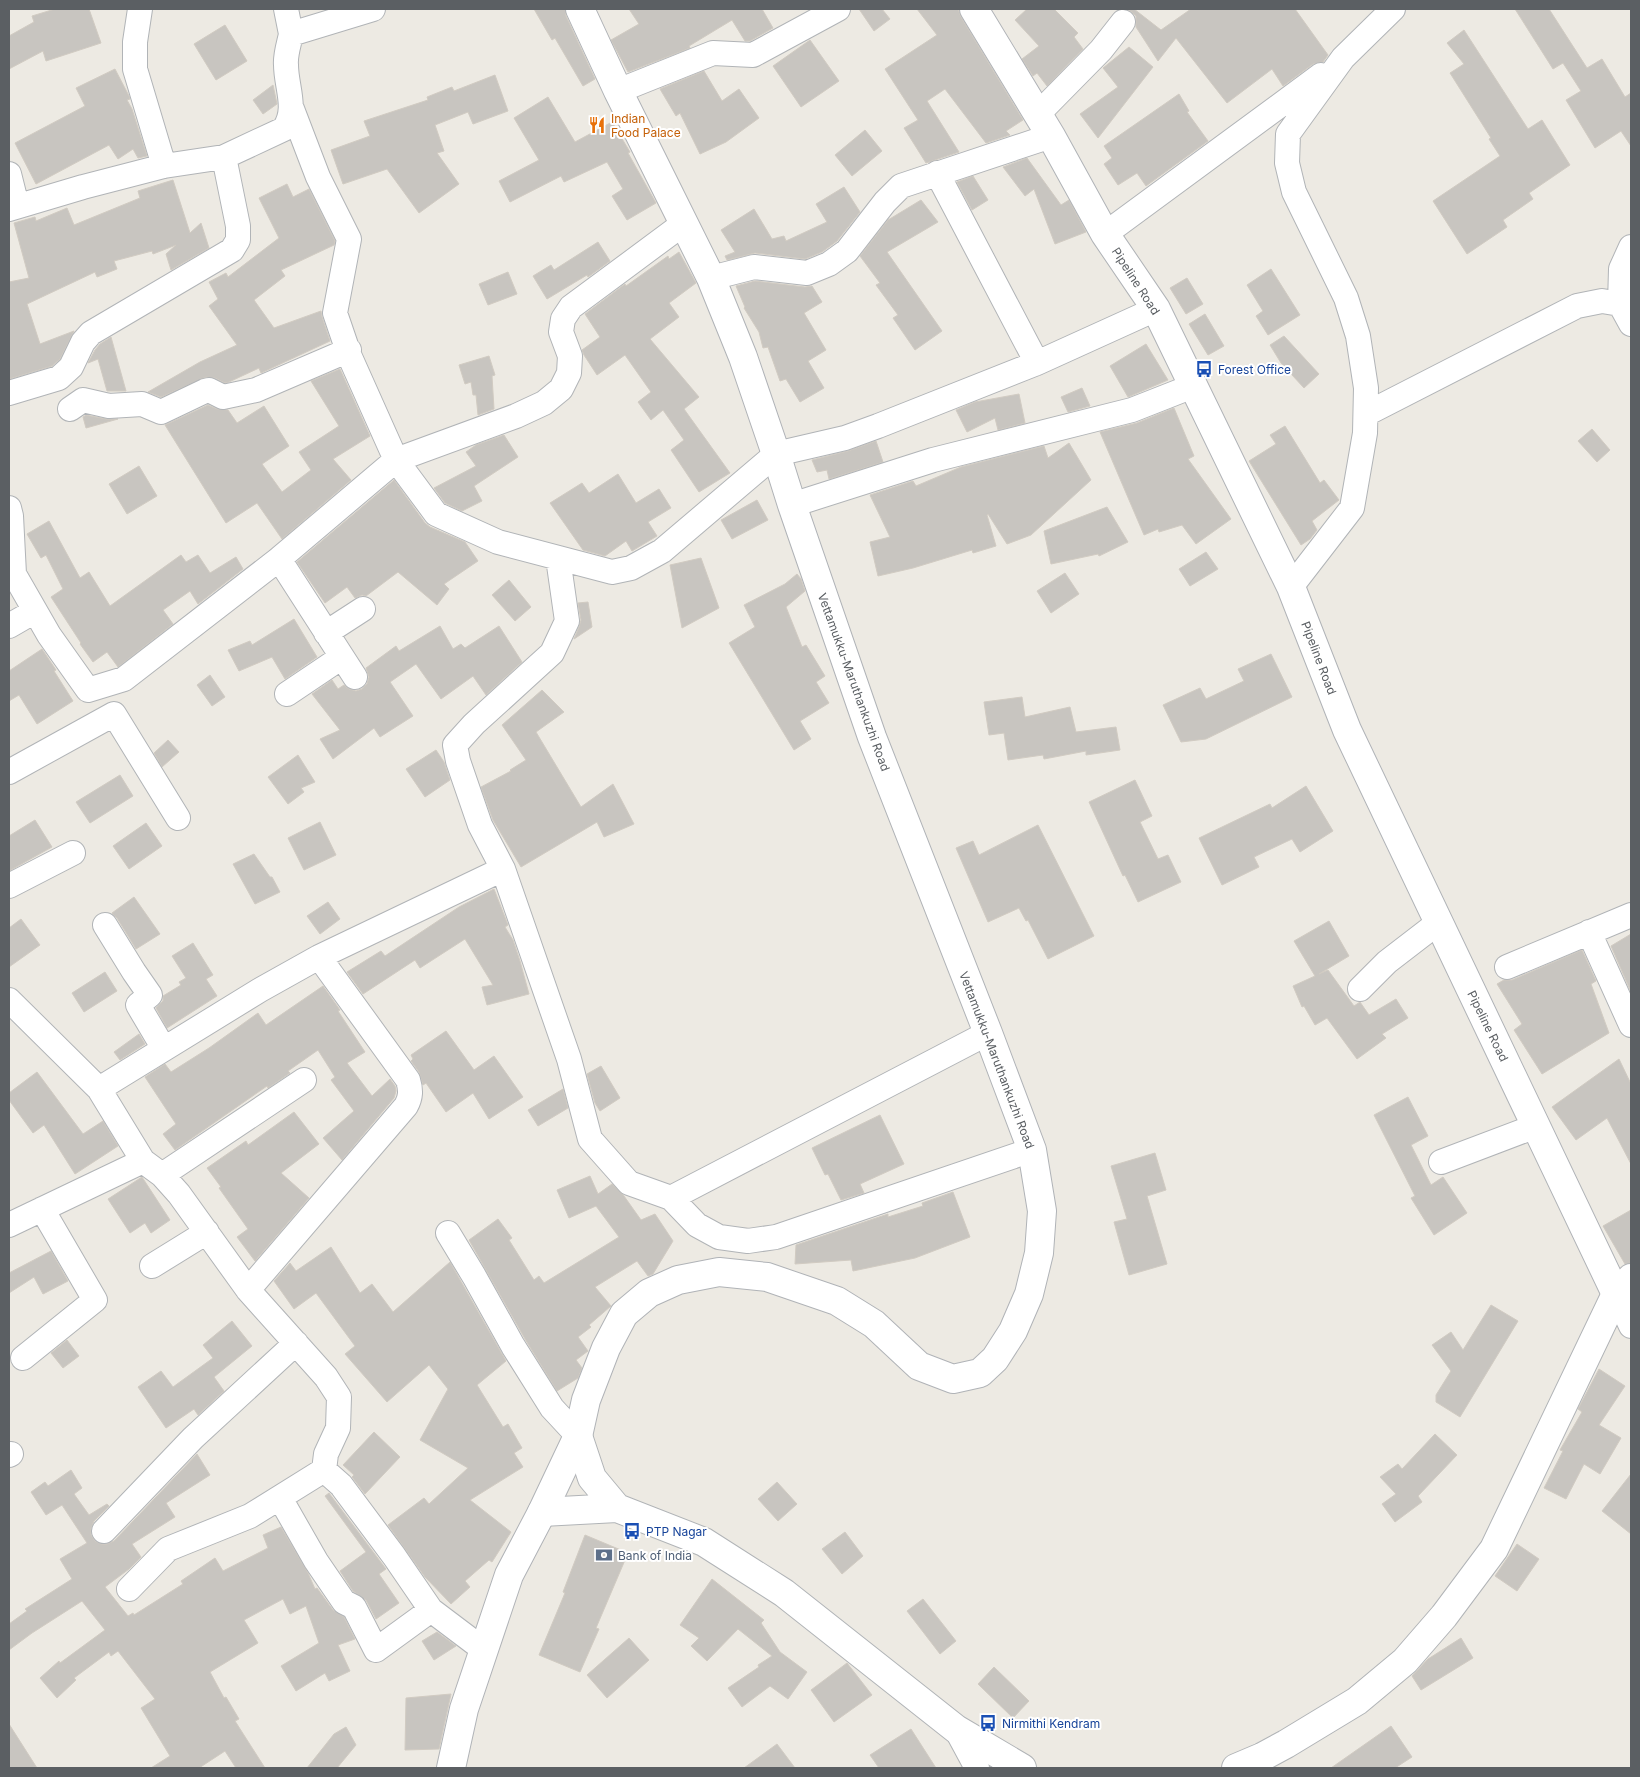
<svg xmlns="http://www.w3.org/2000/svg" width="1640" height="1777" viewBox="0 0 1640 1777" font-family="Inter,sans-serif">
<style>
.building{fill:#c8c5c0;stroke:#d1cbc2}
.lines{fill:none;stroke-linecap:round;stroke-linejoin:round}
.minor-casing{stroke:#b1b4b7;stroke-width:26}
.tertiary-casing{stroke:#b1b4b7;stroke-width:30}
.secondary-casing{stroke:#b0b3b7;stroke-width:30}
.minor{stroke:#fff;stroke-width:24}
.tertiary{stroke:#fff;stroke-width:28}
.secondary{stroke:#fff;stroke-width:28}
.labels{text-anchor:middle;dominant-baseline:central;stroke-width:4;stroke-linejoin:round;paint-order:stroke}
.food-label{font-size:12px;fill:#c56008;stroke:#fff;text-anchor:start}
.street-label{font-size:12px;fill:#5b5f63;stroke:#fff}
.transit-label{font-size:12px;fill:#164399;stroke:#fff;text-anchor:start}
.service-label{font-size:12px;fill:#4e5e75;stroke:#fff;text-anchor:start}
</style>
<rect width="100%" height="100%" fill="#edeae3"/>
<path class="building" d="M55 9H89L101 43 46 61 43 51 9 69V36L34 22 32 16Z
M534 9H565L566 16 595 79 583 86 555 38 552 40Z
M629 9H762L773 28 750 41H745L732 20 689 46 690 48 628 72 611 40 639 24Z
M859 9H882L890 19 874 31Z
M917 9H958L961 17 1023 120 1006 131 1010 135 986 143 945 89 927 101 959 152 926 163 904 128 918 120 885 69 937 35Z
M1027 9H1054L1078 33 1074 37 1083 49 1047 86 1037 73 1033 76 1022 59 1039 46 1015 20Z
M1126 9H1134L1161 30 1191 9H1295L1328 55 1323 62 1313 64 1283 86 1272 69 1227 103 1176 38 1158 61 1136 27V16L1132 12Z
M1515 9H1549L1587 68 1602 59 1625 97 1631 93V146L1621 131 1595 148 1566 100 1581 91 1563 63 1553 69Z
M225 25 247 61 216 80 194 44Z
M1464 30 1528 129 1542 120 1570 165 1529 193 1533 199 1503 220 1507 227 1467 254 1433 201 1500 156 1489 139 1491 138 1450 73 1464 64 1447 43Z
M810 40 839 81 801 107 773 66Z
M1129 47 1153 67 1098 138 1080 114 1118 87 1103 68Z
M115 69 129 96 130 99 127 100 132 109 147 156 138 158 133 149 118 159 109 145 36 184 15 143 85 106 76 88Z
M704 71 722 101 739 89 759 118 726 142 700 154 680 113 676 116 660 89Z
M495 75 508 111 473 124 468 112 435 125 444 151 437 153 459 184 419 213 387 169 343 184 331 150 370 136 364 121 428 100 427 97 452 87 454 91Z
M273 85 277 104 263 114 253 100Z
M1179 94 1189 111 1187 112 1208 141 1146 186 1137 173 1118 185 1104 164 1112 158 1104 146Z
M548 97 575 142 612 122 630 152 628 153 656 203 627 220 612 196 623 189 607 162 564 182 561 176 510 202 499 181 539 160 514 118Z
M865 130 882 151 852 176 835 155Z
M1027 158 1061 205 1069 200 1086 232 1055 244 1034 189 1025 196 1003 167Z
M973 176 988 200 972 210 957 182Z
M173 180 190 233 201 223 209 248 171 270 166 254 176 245 153 254 152 251 114 261 117 269 97 277 95 272 27 304 40 344 74 331 60 359 52 366 9 379V282L29 278 14 223 35 217 36 221 67 208 74 225 140 198 138 191Z
M287 184 293 197 309 189 335 241 334 245 281 270 285 276 254 300 274 328 321 311 322 317 330 341 261 373 259 368 229 382 225 383 215 378 206 377 161 397 148 392 200 362 237 345 209 306 218 299 209 282 226 273 228 277 279 238 259 198Z
M844 187 860 212 837 241 822 252 805 259 755 253 727 260 725 256 735 252 721 230 754 209 772 239 784 236 786 241 827 222 816 204Z
M921 200 938 222 887 252 942 331 915 350 893 318 898 315 876 285 880 283 860 256 888 220Z
M598 242 610 261 588 277 587 275 547 299 533 276 551 265 554 270Z
M679 252 696 283 669 303 679 317 650 339 699 397 684 409 730 473 699 492 671 450 684 440 663 410 651 420 638 402 651 392 625 355 597 375 584 355 582 350 600 337 585 314 625 284 626 286 668 256 669 259Z
M1271 269 1300 315 1268 335 1256 316 1263 311 1247 285Z
M508 272 517 294 488 305 479 284Z
M1187 278 1203 304 1186 314 1170 288Z
M755 281 805 287 812 286 822 302 804 313 826 350 808 361 824 388 800 402 786 379 780 381 768 347 763 348 759 332 744 308 745 307 736 286Z
M1205 314 1224 346 1208 355 1189 324Z
M1284 336 1319 374 1304 388 1281 363 1270 345Z
M111 337 126 391H107L98 359 88 363 95 350 100 344Z
M1146 344 1168 380 1128 397 1110 366Z
M489 356 495 375 492 376 494 409 478 415 476 395H473L471 382 465 384 459 365Z
M340 369 370 436 333 459 351 480 282 539 257 503 226 523 165 425 208 405 217 409 228 410 237 423 264 406 289 446 262 464 282 492 311 470 299 452 339 426 311 381Z
M1082 388 1090 406 1068 412 1061 397Z
M1019 394 1025 423 998 430 995 418 967 432 956 410 975 402Z
M1174 408 1194 456 1188 459 1231 519 1196 544 1182 525 1159 532 1158 529 1144 535 1100 432 1137 423Z
M86 415 106 419H118L86 428 83 417Z
M1285 426 1320 483 1324 480 1339 500 1312 521 1317 530 1310 539 1301 545 1249 461 1276 444 1270 435Z
M1592 429 1610 450 1597 462 1578 441Z
M504 435 518 457 474 486 482 501 462 511 445 503 434 488 476 466 466 452 476 445Z
M876 441 883 462 829 479 827 470 817 472 812 460 848 451Z
M1069 443 1091 480 1031 535 1007 544 988 514 987 515 996 546 973 553 972 550 913 568 878 576 870 542 890 537 870 495 913 481 916 486 961 467 1044 446 1048 458Z
M139 466 157 496 127 514 109 484Z
M618 474 636 503 659 489 671 508 648 522 657 536 632 551 626 541 605 556 583 550 550 503 582 483 589 493Z
M394 480 425 523 430 527 465 542 478 561 444 584 449 589 437 605 398 572 366 596 362 595 355 598 347 587 325 603 297 562Z
M757 500 768 520 732 539 721 520Z
M1107 507 1128 542 1099 556 1098 554 1051 564 1044 531Z
M49 521 80 578 89 572 110 606 181 555 186 562 198 555 210 573 236 557 243 569 198 604 190 591 163 610 173 624 118 667 107 652 93 662 80 644 81 643 51 597 63 589 46 555 41 558 27 534Z
M1206 552 1218 569 1190 586 1179 569Z
M701 558 719 608 682 628 670 565Z
M1065 573 1079 594 1051 613 1037 591Z
M797 574 801 579 805 591 786 607 802 647 806 645 825 676 816 682 829 703 800 721 811 739 794 750 729 643 755 627 744 605 785 584Z
M509 580 531 607 515 621 492 595Z
M588 602 592 627 574 639 579 627 581 620 578 603Z
M294 619 317 657 285 679 272 657 239 671 228 650 250 641 252 645Z
M440 626 453 649 461 644 465 648 499 626 522 662 486 695 473 676 441 699 416 664 390 682 413 716 380 737 374 728 333 759 320 739 340 730 312 694 332 680 338 689 344 685 349 689 356 691 362 689 367 684 369 677 366 668 396 646 399 651Z
M42 649 56 670 54 671 73 701 37 724 19 695 9 701V671Z
M1271 654 1292 697 1206 739 1181 742 1163 705 1200 688 1206 699 1244 681 1238 669Z
M210 675 225 697 212 706 197 685Z
M542 690 564 712 536 732 581 807 613 784 634 824 604 837 597 822 521 867 493 820 481 787 511 771 510 770 526 760 502 725Z
M1022 697 1025 717 1070 707 1076 732 1116 727 1120 750 1086 755V751L1044 759 1043 755 1008 760 1004 733 989 735 984 702Z
M168 740 179 752 162 767 154 753Z
M436 750 444 762 450 780 425 797 406 769Z
M298 755 315 782 301 788 304 792 288 804 268 777Z
M120 775 133 796 90 823 76 802Z
M1135 780 1152 816 1140 822 1158 859 1168 855 1181 882 1138 902 1125 875 1123 876 1089 802Z
M1306 786 1333 831 1300 852 1292 839 1254 857 1259 867 1222 885 1199 838 1270 804 1272 808Z
M35 820 52 847 9 871V836Z
M320 822 336 855 304 870 288 838Z
M146 823 162 846 129 869 113 846Z
M1038 825 1094 936 1048 959 1028 920 1026 921 1019 908 988 922 956 848 973 841 979 855Z
M254 854 270 877H272L280 892 255 904 233 864Z
M494 889 508 925 505 927 513 940 520 961 529 994 487 1005 482 987 493 985 465 939 420 968 415 960 363 994 347 972 381 951 385 956 459 907Z
M134 897 160 934 136 949 117 918 112 913Z
M328 902 340 919 320 934 307 916Z
M21 919 40 945 9 967V928Z
M1329 921 1349 956 1319 974 1328 970 1354 1006 1360 1002 1369 1015 1396 999 1408 1018 1382 1034 1386 1038 1357 1059 1327 1018 1315 1025 1304 1006 1302 1007 1293 986 1315 976 1294 941Z
M1631 934V992L1611 946Z
M193 943 213 975 206 979 217 996 167 1028 156 1008 163 1001V996L181 985 179 982 186 978 172 956Z
M1582 950 1596 981 1591 984 1609 1033 1542 1074 1514 1030 1522 1024 1497 984 1504 980H1512Z
M105 972 117 991 84 1012 72 993Z
M323 986 340 1010 338 1011 365 1052 347 1063 372 1096 390 1079 395 1086 396 1091 394 1098 342 1160 323 1138 354 1111 331 1080 335 1077 318 1050 288 1071 290 1073 268 1088 267 1086 175 1150 163 1134 176 1124 145 1077 165 1064 171 1072 209 1048 258 1013 266 1025Z
M446 1031 474 1070 494 1056 523 1097 489 1119 473 1093 446 1112 426 1083 423 1085 419 1072 411 1061 413 1059 411 1055Z
M139 1034 145 1044 120 1060 114 1052Z
M1619 1059 1631 1084V1164L1607 1118 1576 1140 1552 1107Z
M601 1066 620 1098 600 1111 595 1103 587 1074Z
M37 1072 83 1134 103 1121 118 1146 75 1174 44 1125 33 1133 9 1100V1093Z
M563 1089 568 1108 538 1126 528 1110Z
M1408 1097 1428 1136 1411 1145 1431 1185 1443 1177 1467 1213 1434 1235 1411 1198 1415 1196 1374 1115Z
M294 1112 319 1144 281 1173 309 1198 255 1261 237 1237 248 1229 219 1188 221 1187 207 1168 246 1141 248 1145Z
M880 1115 904 1164 860 1184 864 1193 841 1200 828 1174 825 1175 812 1148Z
M1155 1153 1166 1190 1147 1196 1167 1264 1129 1275 1114 1222 1127 1219 1111 1166Z
M590 1176 598 1194 612 1184 624 1196 641 1220 655 1214 673 1241 653 1274 648 1276 637 1261 595 1287 611 1306 589 1325 591 1327 578 1337 588 1351 576 1360 582 1368 578 1378 557 1391 525 1339 469 1240 498 1219 512 1238 509 1240 534 1280 539 1276 544 1283 619 1237 596 1206 569 1218 557 1190Z
M142 1177 170 1220 151 1233 145 1223 130 1233 108 1199Z
M953 1192 970 1237 915 1258 853 1271 851 1260 795 1264 796 1245 888 1214V1217L923 1206 922 1203Z
M1631 1210V1263L1625 1264 1603 1226Z
M331 1247 360 1293 372 1284 393 1312 450 1262 506 1361 477 1385 503 1427 508 1424 522 1448 514 1453 523 1467 470 1500 511 1532 492 1562 489 1560 465 1581 470 1587 451 1604 425 1577 388 1525 424 1498 429 1504 468 1468 420 1440 448 1389 429 1365 387 1402 345 1354 355 1346 316 1293 294 1309 274 1281 290 1263 296 1271Z
M51 1251 68 1281 43 1294 34 1277 9 1293V1273Z
M1491 1305 1518 1321 1460 1417 1436 1402V1395L1451 1371 1432 1345 1451 1332 1463 1350Z
M232 1321 252 1346 214 1377 224 1391 198 1415 194 1409 166 1428 138 1387 161 1371 173 1387 213 1358 203 1345Z
M67 1340 79 1356 63 1368 51 1353Z
M1599 1369 1625 1386 1599 1425 1621 1438 1600 1474 1584 1464 1566 1499 1544 1488 1563 1451 1560 1450 1582 1412 1578 1409Z
M374 1432 400 1457 365 1494 352 1477 354 1475 343 1465Z
M1435 1434 1457 1455 1418 1496 1422 1502 1395 1522 1382 1504 1396 1494 1380 1477 1398 1464 1402 1469Z
M197 1454 210 1475 166 1503 175 1517 132 1544 141 1557 129 1569 105 1587 128 1616 133 1613 134 1615 183 1584 181 1581 215 1558 223 1571 268 1548 263 1535 281 1527 308 1573 315 1589 317 1588 333 1610 344 1617 355 1639 338 1645 350 1671 329 1681 325 1673 296 1691 281 1666 319 1643 306 1606 290 1614 283 1599 244 1620 258 1643 210 1672 224 1698 226 1697 239 1719 235 1721 265 1768H236L225 1751 199 1768H151L170 1756 141 1708 155 1699 118 1651 111 1656 109 1652 74 1678 76 1680 57 1698 40 1678 59 1661 60 1663 105 1630 82 1601 32 1633 9 1650V1624L27 1611 25 1609 72 1579 60 1559 87 1543 62 1505 46 1515 31 1492 45 1482 48 1486 71 1470 82 1488 74 1494 89 1515 107 1504 109 1506 94 1521 91 1528V1535L95 1541 101 1544H107L114 1541Z
M1631 1474V1534L1602 1511Z
M777 1482 797 1504 778 1521 758 1499Z
M329 1493 386 1569 379 1574 399 1603 376 1619 366 1600 353 1591 340 1571 366 1552 325 1496Z
M845 1532 863 1556 842 1574 822 1549Z
M585 1535 628 1553 596 1628 599 1629 580 1672 539 1655 565 1593 563 1592Z
M1517 1544 1539 1559 1517 1591 1495 1576Z
M712 1579 764 1620 761 1623 780 1652 807 1672 788 1699 770 1686 742 1707 728 1688 759 1667 758 1665 772 1656 738 1629 707 1661 691 1646 699 1638 680 1625Z
M923 1599 956 1641 940 1654 907 1611Z
M437 1632 456 1646 434 1660 422 1641Z
M629 1638 649 1660 607 1698 587 1675Z
M1461 1638 1473 1658 1421 1690 1412 1676 1428 1659Z
M847 1663 872 1695 834 1722 811 1690Z
M994 1667 1029 1701 1013 1718 978 1684Z
M451 1694 439 1749 405 1750 406 1698Z
M9 1724 37 1768H9Z
M1391 1726 1412 1757 1395 1768H1331Z
M346 1727 356 1745 337 1768H307L334 1734Z
M911 1729 936 1768H879L870 1755Z
M777 1744 795 1768H744Z"/>
<g class="lines">
<g class="minor-casing">
<path id="minor" d="M140 9 135 42V69L164 166
M286 9 291 34
M618 91 713 53 753 55 838 9
M292 109 318 177 349 239 335 313 350 357 396 460 436 514 498 542 612 572 631 568 662 551 776 454 845 438 878 426 1037 363 1156 309
M1038 114 1101 50 1123 22
M937 173 1037 363
M9 174 17 206
M9 209 83 187 164 166 224 157 284 129C298 109 286 87 286 65 285 55 289 44 291 34L373 9
M1105 234 1321 75
M711 278 754 267 807 273 829 264 847 251 885 202 901 186 1051 136
M1620 304 1621 269 1631 247
M9 393 59 378 71 367 83 342 91 333 232 250 238 240V226L224 157
M70 409 83 400 109 406 142 404 161 412 205 391 209 390 223 397 256 390 349 350
M1366 414 1577 306 1602 301 1620 304 1631 324
M792 505 933 460 1132 410 1193 386
M9 508 11 516 14 574 49 635 88 690 124 679 279 559 396 460 516 416 544 403 561 389 569 373 570 356 561 332 563 319 571 307 683 224
M558 558 567 621 552 653 474 724 455 745 458 761 480 825 503 869 569 1059 590 1139 629 1183 671 1198 697 1225 719 1237 748 1241 776 1237 1032 1150
M279 559 355 677
M1291 587 1352 508 1365 433 1366 388 1358 336 1346 298 1294 192 1287 163 1288 134 1343 58 1393 9
M9 626 35 611
M326 633 363 609
M287 694 342 657
M9 772 114 714 178 818
M9 886 73 853
M105 925 134 972 150 995 138 1005 164 1049
M1589 932 1631 1025
M1507 967 1631 915
M1360 989 1387 962 1439 922
M9 1000 99 1089 143 1161 162 1175 179 1194 248 1290 326 1377 339 1397 338 1428 326 1454 324 1470 341 1485 394 1556 431 1610 484 1650
M99 1089 260 990 319 957 503 869
M1441 1162 1536 1126
M162 1175 304 1080
M671 1198 988 1033
M9 1225 143 1161
M448 1233 474 1276 513 1346 552 1408 578 1436
M152 1266 207 1232
M248 1290 406 1106C411 1097 411 1090 408 1080L319 957
M1616 1294 1631 1326
M23 1358 95 1300 42 1209
M9 1455 11 1454
M280 1498 316 1561 344 1602 354 1607 376 1650 431 1610
M104 1531 193 1438 296 1343
M129 1589 168 1549 250 1516 324 1470
M956 1729 977 1768"/>
</g>
<g class="tertiary-casing">
<path id="tertiary" d="M578 1436 592 1478 617 1508
M542 1512 617 1508 704 1542 784 1593 956 1729 1022 1768
M1236 1768 1262 1757 1286 1744 1357 1701 1405 1661 1444 1616 1494 1549 1616 1294 1631 1278"/>
</g>
<g class="secondary-casing">
<path id="secondary" d="M974 9 1051 136 1105 234 1156 309 1291 587 1347 730 1616 1294
M451 1768 464 1709 509 1575 542 1512 578 1436 586 1400 606 1348 624 1314 649 1293 678 1280 719 1272 767 1277 837 1301 874 1324 919 1366 953 1379 980 1373 995 1359 1013 1331 1029 1294 1039 1253 1042 1211 1032 1150 988 1033 872 737 792 505 776 454 743 357 711 278 618 91 580 9"/>
</g>
<use href="#minor" class="minor"/>
<use href="#tertiary" class="tertiary"/>
<use href="#secondary" class="secondary"/>
</g>
<defs>
<g id="restaurant-bare" transform="scale(1.35)"><path d="M-5-6h1v4h1v-4h1v4h1v-4h1v5L-1.5 .5V6h-2V.5L-5-1ZM5-6V6H3V1.5H1.5Q1.5-4 5-6Z" fill="#e8710a" stroke="#fff" stroke-width="2.5" paint-order="stroke"/></g>
<g id="bus-bare" transform="scale(1.35)"><path d="M-5-6H5V4H4V6H2V4H-2V6H-4V4H-5ZM-3.5-4V0h7V-4ZM-3.5 1.2v1.5H-2V1.2ZM2 1.2v1.5H3.5V1.2Z" fill="#1a4fb4" stroke="#fff" stroke-width="2.5" paint-order="stroke"/></g>
<g id="bank-bare" transform="scale(1.35)"><path d="M-6-4H6V4H-6ZM0-2.3a2.3 2.3 0 1 0 0 4.6a2.3 2.3 0 1 0 0-4.6Z" fill="#5c6f8a" stroke="#fff" stroke-width="2.5" paint-order="stroke"/></g>
</defs>
<g fill-rule="evenodd">
<use href="#restaurant-bare" x="597" y="125"/>
<use href="#bus-bare" x="1204" y="369"/>
<use href="#bus-bare" x="632" y="1531"/>
<use href="#bank-bare" x="604" y="1555"/>
<use href="#bus-bare" x="988" y="1723"/>
</g>
<g class="labels">
<g class="food-label">
<text x="611" y="118">Indian<tspan x="611" dy="14">Food Palace</tspan></text>
</g>
<g class="street-label">
<text transform="translate(1136 281) rotate(57)">Pipeline Road</text>
<text transform="translate(1319 658) rotate(69)">Pipeline Road</text>
<text transform="translate(854 682) rotate(70)">Vettamukku-Maruthankuzhi Road</text>
<text transform="translate(1488 1026) rotate(64)">Pipeline Road</text>
<text transform="translate(997 1060) rotate(69)">Vettamukku-Maruthankuzhi Road</text>
</g>
<g class="transit-label">
<text x="1218" y="369">Forest Office</text>
<text x="646" y="1531">PTP Nagar</text>
<text x="1002" y="1723">Nirmithi Kendram</text>
</g>
<g class="service-label">
<text x="618" y="1555">Bank of India</text>
</g>
</g>
<rect width="1640" height="1777" fill="none" stroke="#5b5f63" stroke-width="20"/>
</svg>
